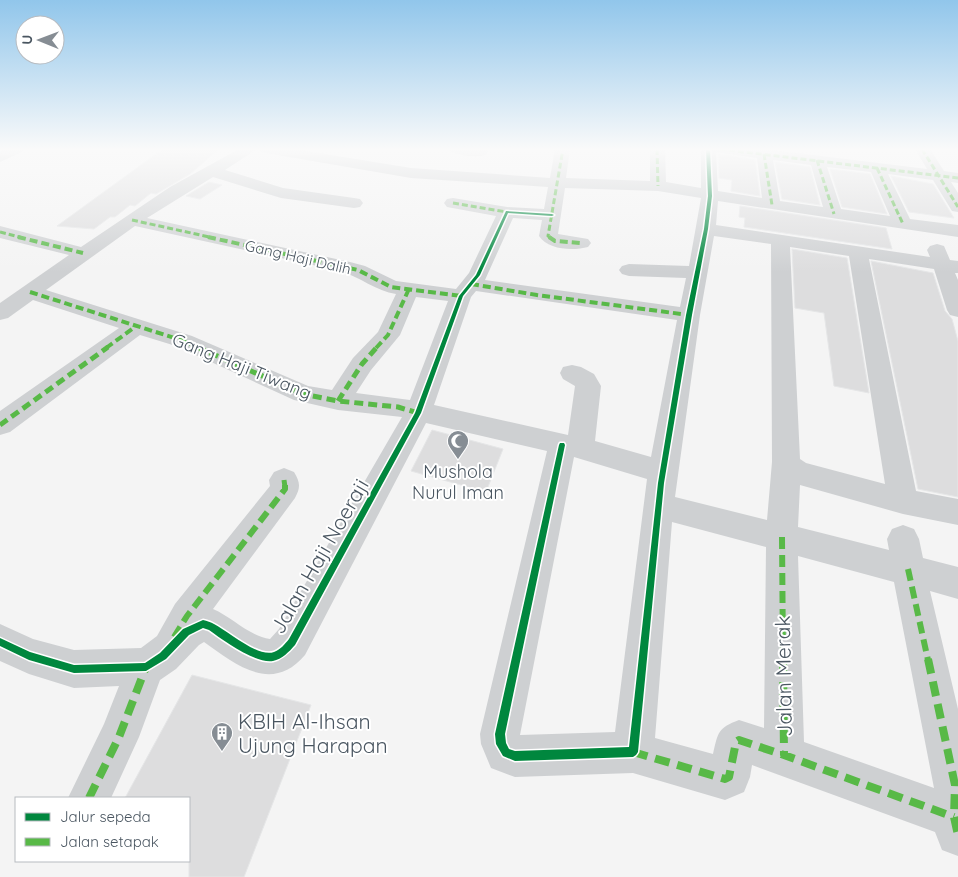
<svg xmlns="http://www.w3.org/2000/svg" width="958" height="877" viewBox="0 0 958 877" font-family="Quicksand,sans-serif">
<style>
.building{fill:#ddddde;stroke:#e5e6e7}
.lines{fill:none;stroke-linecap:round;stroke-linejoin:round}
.minor{fill:#ced0d2;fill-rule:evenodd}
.quiet-far4{stroke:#58b947;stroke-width:3;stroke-dasharray:6 3;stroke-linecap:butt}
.quiet-far3{stroke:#58b947;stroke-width:4;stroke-dasharray:8 4;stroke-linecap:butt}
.quiet-far2{stroke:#58b947;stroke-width:5;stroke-dasharray:9 5;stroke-linecap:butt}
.quiet-far1{stroke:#58b947;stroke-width:6;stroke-dasharray:12 6;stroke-linecap:butt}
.quiet{stroke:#58b947;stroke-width:8;stroke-dasharray:15 8;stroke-linecap:butt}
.cycleway-casing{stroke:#fff;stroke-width:3}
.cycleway{fill:#00873e;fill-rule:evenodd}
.labels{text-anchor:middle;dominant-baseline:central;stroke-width:4;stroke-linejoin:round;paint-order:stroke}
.far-street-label{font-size:15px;fill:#4a5661;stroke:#fff}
.street-label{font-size:18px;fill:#4a5661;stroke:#fff}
.poi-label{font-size:18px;fill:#4a5661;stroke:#fff}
.near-street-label{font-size:21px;fill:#4a5661;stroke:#fff}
.near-poi-label{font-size:21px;fill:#4a5661;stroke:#fff;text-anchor:start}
</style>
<rect width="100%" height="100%" fill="#f4f4f4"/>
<path class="building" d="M163 149H219L190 174 156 194 151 193 135 206 130 205 115 217H110L94 229 57 226Z
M719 154 755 160 760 196 731 191 732 180 719 178Z
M775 162 810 167 820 205 782 199Z
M830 169 870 174 887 214 842 207Z
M891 176 933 184 954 218 909 212Z
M209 182 222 185 200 199 186 196Z
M740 206 886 228 892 249 744 227 745 218 739 217Z
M792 249 847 258 869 393 834 386 824 313 795 308Z
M871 261 933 273 945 311 952 319 958 341V497L918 489Z
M432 430 503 449 486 492 411 471Z
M192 675 311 705 244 877H189V798H125Z"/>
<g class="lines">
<path class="minor" d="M5 149H24L22 152 0 162V151Z
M239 149H257L225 170 283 188 354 198 360 199 363 203 360 207 354 208 281 198 213 177 147 218 350 262 365 266 396 281 456 289 469 273 496 216 447 207 444 203 447 199 453 198 507 207 544 209 548 187 411 178 266 153 261 152 259 149H294L411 168 550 178 555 149H570L566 178 650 181V149H665L666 182 701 188V149H764L927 169 915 149H930L944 171 958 173V183L951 182 958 193V212L952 211 933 180 888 174 910 219 958 225V237L718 201 716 225 930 257 927 250 930 246 937 244 944 246 950 260 958 261V273H955L958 280V317L950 315 947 310 934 269 869 259 916 491 958 499V525L903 514 800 485 798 527 889 550 887 539 892 529 903 525 914 529 919 539 923 558 958 567V599L930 591 958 709V856L942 850 935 832 752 765 750 777 744 792 725 800 633 773 515 777 491 768 481 744 480 734 547 451 426 423 305 655C272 694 236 665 204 642L199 645 176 669 160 680 139 737 111 798H68L104 724 119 686 74 688 29 674 0 661V624L33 639 74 650 141 648 157 636 175 604 270 486 269 480 274 472 284 468 294 472C300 482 301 487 295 498L213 609C232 617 249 636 270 639L279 629 402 417 338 410 294 400 176 346 140 335 10 432 0 435V411L119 328 33 300 8 318 0 320V303L69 255 0 238V226L81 247 170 187ZM716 152 757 158 762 198 718 191ZM773 160 811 165 823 207 780 201ZM827 167 871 172 890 216 841 209ZM565 188 658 191 701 198 689 266 629 264 622 266 619 270 622 274 629 276 686 278 680 307 485 280 513 218 542 220 539 236C548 250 573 251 588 247L591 243 588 239 558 234ZM135 226 340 271C360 277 376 291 396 294L378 332 353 358 332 390 308 386 192 336 46 290ZM714 236 771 244 772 462 767 520 675 497 700 315ZM790 247 849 256 885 484 806 463 800 459ZM476 291 677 320 651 457 595 441 601 386 594 374 581 367 572 365 563 367 560 373 563 379 575 386 568 435 434 405 471 297ZM416 297 448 301 410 400 356 393 371 370 400 335ZM574 457 647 479 615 732 520 735ZM672 522 766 547 764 728 739 720C718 728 718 732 713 754L655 738ZM798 556 894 582 934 788 804 742Z
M449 149H486L488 152 485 155C475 158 461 155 451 152Z"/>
<path class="quiet-far4" d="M657 149 658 186
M720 149 958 178
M922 149 958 207
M764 154 772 205
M817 160 834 214
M877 168 903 224
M453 203 507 212
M132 220 214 238
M0 232 23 238
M551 238 548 236 563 149"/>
<path class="quiet-far3" d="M18 237 83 253
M208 237 358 270 391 287 461 296
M549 237 555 241 581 243
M471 284 537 295 689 315
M30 292 184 341 200 348
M106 348 135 327
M376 348 388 335 408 291"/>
<path class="quiet-far2" d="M197 347 303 394 338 401 398 407 418 413
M338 401 362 364 377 347
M0 425 108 347
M284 480 285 487"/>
<path class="quiet-far1" d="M782 537 783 660
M908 569 928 660
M174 637 187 616 285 489V485"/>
<path class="quiet" d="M783 659 784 755 954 817
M928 659 955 785 954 817 958 835
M633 752 725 779 729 777 736 742 739 740 784 755
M89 798 119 737 146 667"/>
<g class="cycleway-casing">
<path id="cycleway" d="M706 149H710L712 196 708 229 692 315 664 483 638 752 636 755 633 757 515 761 503 756 496 744 495 734 559 445 560 443H564L565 445 505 734 506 743 509 749 515 751 629 747 658 483 686 315 704 229 708 196Z
M506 211 552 214 554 215 552 216 508 213 480 275 463 296 421 413 295 645C289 652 282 659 273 661 255 664 223 640 209 630L203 628 189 635 166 659 146 671 74 673 29 660 0 646V638L30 652 74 665 145 663 160 653 183 629 203 620C207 621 211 622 214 624 228 631 258 658 274 652 280 650 285 644 289 639L415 413 459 296 476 275Z"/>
</g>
<use href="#cycleway" class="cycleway"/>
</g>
<linearGradient id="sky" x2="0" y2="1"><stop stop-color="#91c6eb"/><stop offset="0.55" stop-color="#fafafa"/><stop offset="1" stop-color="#fafafa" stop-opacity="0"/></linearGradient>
<rect width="958" height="272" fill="url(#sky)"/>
<defs>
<g id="mosque-pin" transform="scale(1.125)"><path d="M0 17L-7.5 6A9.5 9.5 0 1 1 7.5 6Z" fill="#868d94" stroke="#fff"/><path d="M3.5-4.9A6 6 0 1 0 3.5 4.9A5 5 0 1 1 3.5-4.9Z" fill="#fff"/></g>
<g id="building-pin" transform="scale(1.125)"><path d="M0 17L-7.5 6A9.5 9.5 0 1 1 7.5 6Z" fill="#868d94" stroke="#fff"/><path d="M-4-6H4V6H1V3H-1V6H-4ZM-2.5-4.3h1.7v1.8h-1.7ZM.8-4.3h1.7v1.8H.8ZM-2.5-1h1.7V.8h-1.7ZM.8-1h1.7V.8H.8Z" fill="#fff"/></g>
</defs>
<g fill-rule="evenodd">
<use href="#mosque-pin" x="458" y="441"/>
<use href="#building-pin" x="222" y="733"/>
</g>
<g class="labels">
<g class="far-street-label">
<text transform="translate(298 257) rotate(13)">Gang Haji Dalih</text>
</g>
<g class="street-label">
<text transform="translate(242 366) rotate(22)">Gang Haji Tiwang</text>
</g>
<g class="poi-label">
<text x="458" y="471">Mushola<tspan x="458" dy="21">Nurul Iman</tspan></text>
</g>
<g class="near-street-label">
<text transform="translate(319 556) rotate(-60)">Jalan Haji Noeraji</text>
<text transform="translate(783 676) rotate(-91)">Jalan Merak</text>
</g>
<g class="near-poi-label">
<text x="238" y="721">KBIH Al-Ihsan<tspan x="238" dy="24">Ujung Harapan</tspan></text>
</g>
</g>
<rect x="15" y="797" width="175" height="65" fill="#ffffff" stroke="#b7bbc0"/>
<rect x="25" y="813" width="25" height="8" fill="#00873e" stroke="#b7bbc0"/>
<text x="60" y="822" font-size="15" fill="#4a5661">Jalur sepeda</text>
<rect x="25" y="838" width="25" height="8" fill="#58b947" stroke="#b7bbc0"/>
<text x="60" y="847" font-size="15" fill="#4a5661">Jalan setapak</text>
<g transform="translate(40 40) rotate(271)"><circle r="24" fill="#ffffff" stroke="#b7bbc0"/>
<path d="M0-4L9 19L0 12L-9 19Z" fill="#868d94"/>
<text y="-8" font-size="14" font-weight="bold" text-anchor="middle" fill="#4a5661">U</text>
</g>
</svg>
